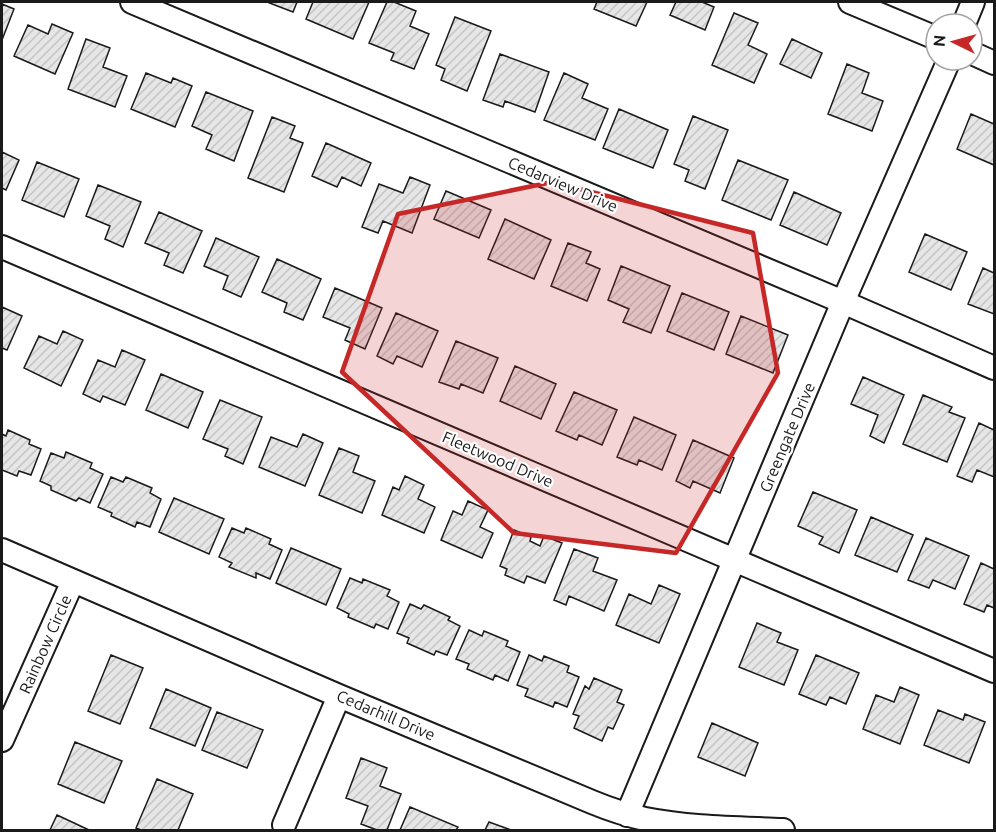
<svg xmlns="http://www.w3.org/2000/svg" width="996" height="832" viewBox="0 0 996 832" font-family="Ubuntu,sans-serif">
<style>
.building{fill:url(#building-hatch);stroke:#1a1a1a;stroke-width:1.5}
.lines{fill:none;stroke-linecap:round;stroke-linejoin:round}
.minor-casing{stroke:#1a1a1a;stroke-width:26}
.minor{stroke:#fff;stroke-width:22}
.marked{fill:#c62828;fill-opacity:0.2;stroke:#c62828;stroke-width:4.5;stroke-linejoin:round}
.labels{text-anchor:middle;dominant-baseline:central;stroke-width:4.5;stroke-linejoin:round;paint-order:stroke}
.street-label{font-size:16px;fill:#1a1a1a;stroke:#fff}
</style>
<defs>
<pattern id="building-hatch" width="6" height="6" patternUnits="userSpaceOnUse" patternTransform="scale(1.5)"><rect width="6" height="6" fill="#e6e6e6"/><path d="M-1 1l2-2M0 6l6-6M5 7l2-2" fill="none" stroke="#c5c5c5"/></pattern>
</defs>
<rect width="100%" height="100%" fill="#fff"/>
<path class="building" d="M267 2H297L293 12Z
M313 2H369L353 39 306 19Z
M387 2H394L416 11 410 26 429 34 414 69 391 60 394 53 369 43Z
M597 2H647L636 26 594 9Z
M676 2H702L714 7 705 30 670 15Z
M2 4 14 9 2 40Z
M734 13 758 23 748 45 767 54 754 83 712 65Z
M455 17 491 31 467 91 441 80 445 69 436 65Z
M52 24 73 33 55 74 14 56 28 25 48 34Z
M86 39 110 48 103 67 127 76 115 107 68 89Z
M792 39 822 53 811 78 780 64Z
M500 54 549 72 535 112 505 101 503 107 483 100Z
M847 64 869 73 862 93 883 101 872 131 828 114Z
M146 73 171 83 173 78 192 86 175 127 131 109Z
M564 73 588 84 582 98 608 109 595 140 544 120Z
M206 92 253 111 234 161 206 149 212 135 192 126Z
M619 109 668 130 653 168 603 148Z
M971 114 994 124V165L957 149Z
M693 116 728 130 705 189 685 181 689 170 674 164Z
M272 117 295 126 290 138 303 143 284 192 248 178Z
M326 143 371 163 361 186 342 177 337 187 312 176Z
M2 152 19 160 6 190 2 188Z
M738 160 788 180 771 220 722 200Z
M37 162 79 179 64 217 22 200Z
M410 177 430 185 412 233 383 221 378 233 362 227 379 184 403 193Z
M98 185 141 202 123 247 105 239 110 226 86 216Z
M446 191 491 210 479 238 434 219Z
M794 192 841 213 827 245 780 225Z
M159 212 202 231 183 273 164 265 169 253 145 243Z
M505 219 551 240 534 279 488 259Z
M925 234 967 252 951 290 909 272Z
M216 238 259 257 241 297 223 289 228 276 204 266Z
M568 243 591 252 586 263 600 269 587 301 551 286Z
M277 259 321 279 303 320 284 312 287 303 262 292Z
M621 266 670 286 651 333 623 322 629 309 608 300Z
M983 268 994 273V314L968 304Z
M335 288 382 308 365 349 345 340 350 328 323 317Z
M682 293 729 312 714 350 667 331Z
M2 307 22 316 7 350 2 348Z
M396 313 438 331 422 367 397 356 393 364 377 356Z
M741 316 788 335 773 373 726 354Z
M63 331 83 340 61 386 24 368 39 336 57 344Z
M456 341 498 358 483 393 461 384 459 389 439 382Z
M122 350 145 360 125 405 103 396 100 402 83 394 98 360 115 367Z
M515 366 556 384 541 419 500 401Z
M161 374 203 392 188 428 146 410Z
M863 377 904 395 884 443 870 436 878 415 851 404Z
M574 392 617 410 602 445 579 435 577 440 556 431Z
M923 395 952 407 949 412 965 418 947 462 903 444Z
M220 400 262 417 243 464 225 456 228 449 203 439Z
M634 417 676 435 662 470 639 460 637 465 617 457Z
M979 423 994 430V477L977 470 972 482 957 476Z
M8 430 30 440 29 444 41 449 31 475 19 471 17 476 2 470V434L6 436Z
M303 434 323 443 305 486 259 467 271 437 297 447Z
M693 440 734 458 720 493 693 481 690 488 676 481Z
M339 448 359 456 353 472 375 481 362 513 319 495Z
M66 452 92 463 90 468 103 474 90 503 79 498 76 501 51 490V486L40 481 51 453 64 458Z
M405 476 424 485 418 499 435 507 424 533 382 515 393 487 399 490Z
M111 477 123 482 126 477 152 488 150 493 161 499 150 527 137 522 135 527 111 516 112 513 98 507Z
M813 492 857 510 839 553 819 544 823 537 798 526Z
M174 498 224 519 209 554 159 532Z
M468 501 488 510 480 527 493 533 482 558 441 540 453 511 462 515Z
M871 517 913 535 897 572 855 555Z
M232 528 244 533 246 528 271 539 269 544 282 550 270 579 256 573V578L229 567 232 563 219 557Z
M514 530 531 537 530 541 540 546 544 536 562 543 545 583 527 576 524 583 505 575 507 569 500 566Z
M926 538 969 556 955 589 933 580 929 588 908 580Z
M291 548 341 569 326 605 276 583Z
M574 549 598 558 593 571 617 580 604 611 569 596 566 605 554 600Z
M981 563 994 569V608L987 605 984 612 964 604Z
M350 578 362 583 363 579 390 590 387 596 399 602 388 629 376 624 374 628 348 617 349 614 337 608Z
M659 585 680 594 659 643 616 625 629 594 651 604Z
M410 604 421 609 424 605 450 617 448 620 460 626 447 655 436 651 434 655 407 643 409 638 397 633Z
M757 623 781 633 777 642 798 650 784 685 739 667Z
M469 630 482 636 484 631 508 641 506 646 520 652 508 681 495 675 493 680 467 669 469 664 456 659Z
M111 655 143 668 120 724 88 711Z
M529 655 542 661 544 656 569 666 567 672 579 677 567 707 555 702 553 707 525 696 528 689 517 685Z
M816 655 859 673 846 704 830 697 826 705 799 694Z
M594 678 622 690 617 702 624 705 613 729 608 727 602 741 574 728 579 716 573 714 585 686 589 689Z
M900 687 919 695 900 744 863 729 876 695 894 702Z
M166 689 211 708 195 746 150 728Z
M938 710 963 720 965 714 985 722 969 763 924 745Z
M217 712 263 730 247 768 202 750Z
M712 723 758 743 745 776 698 757Z
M75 742 122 761 104 803 58 784Z
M361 758 387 768 380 786 401 794 387 830H377L361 824 368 806 346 798Z
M157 779 193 794 178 830H141L136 828Z
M410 807 458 827 456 830H400Z
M57 815 89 830H50Z
M489 822 511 830H485Z"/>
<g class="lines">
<g class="minor-casing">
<path id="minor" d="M132 2 843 302 994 368
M850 2 936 38
M964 24 973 2
M972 53 994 63
M2 247 994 671
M2 550 339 696 592 802C609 809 627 815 645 819 690 828 738 828 783 830
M2 740 73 581
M627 815 843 302 949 60
M284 825 339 696"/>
</g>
<use href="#minor" class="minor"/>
</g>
<path class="marked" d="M552 182 753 233 778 373 676 553 514 533 342 372 398 214Z"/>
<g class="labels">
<g class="street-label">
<text transform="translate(563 184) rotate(23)">Cedarview Drive</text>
<text transform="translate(787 437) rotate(-67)">Greengate Drive</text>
<text transform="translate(498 459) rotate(23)">Fleetwood Drive</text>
<text transform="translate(45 644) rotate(-66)">Rainbow Circle</text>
<text transform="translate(386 715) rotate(23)">Cedarhill Drive</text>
</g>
</g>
<rect width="996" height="832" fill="none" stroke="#1a1a1a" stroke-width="6"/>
<g transform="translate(954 42) rotate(275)"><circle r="28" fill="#ffffff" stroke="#a3a3a3" stroke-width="1.5"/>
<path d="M0-4.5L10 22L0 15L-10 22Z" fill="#c62828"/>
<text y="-9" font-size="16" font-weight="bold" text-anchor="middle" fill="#1a1a1a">N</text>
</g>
</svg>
